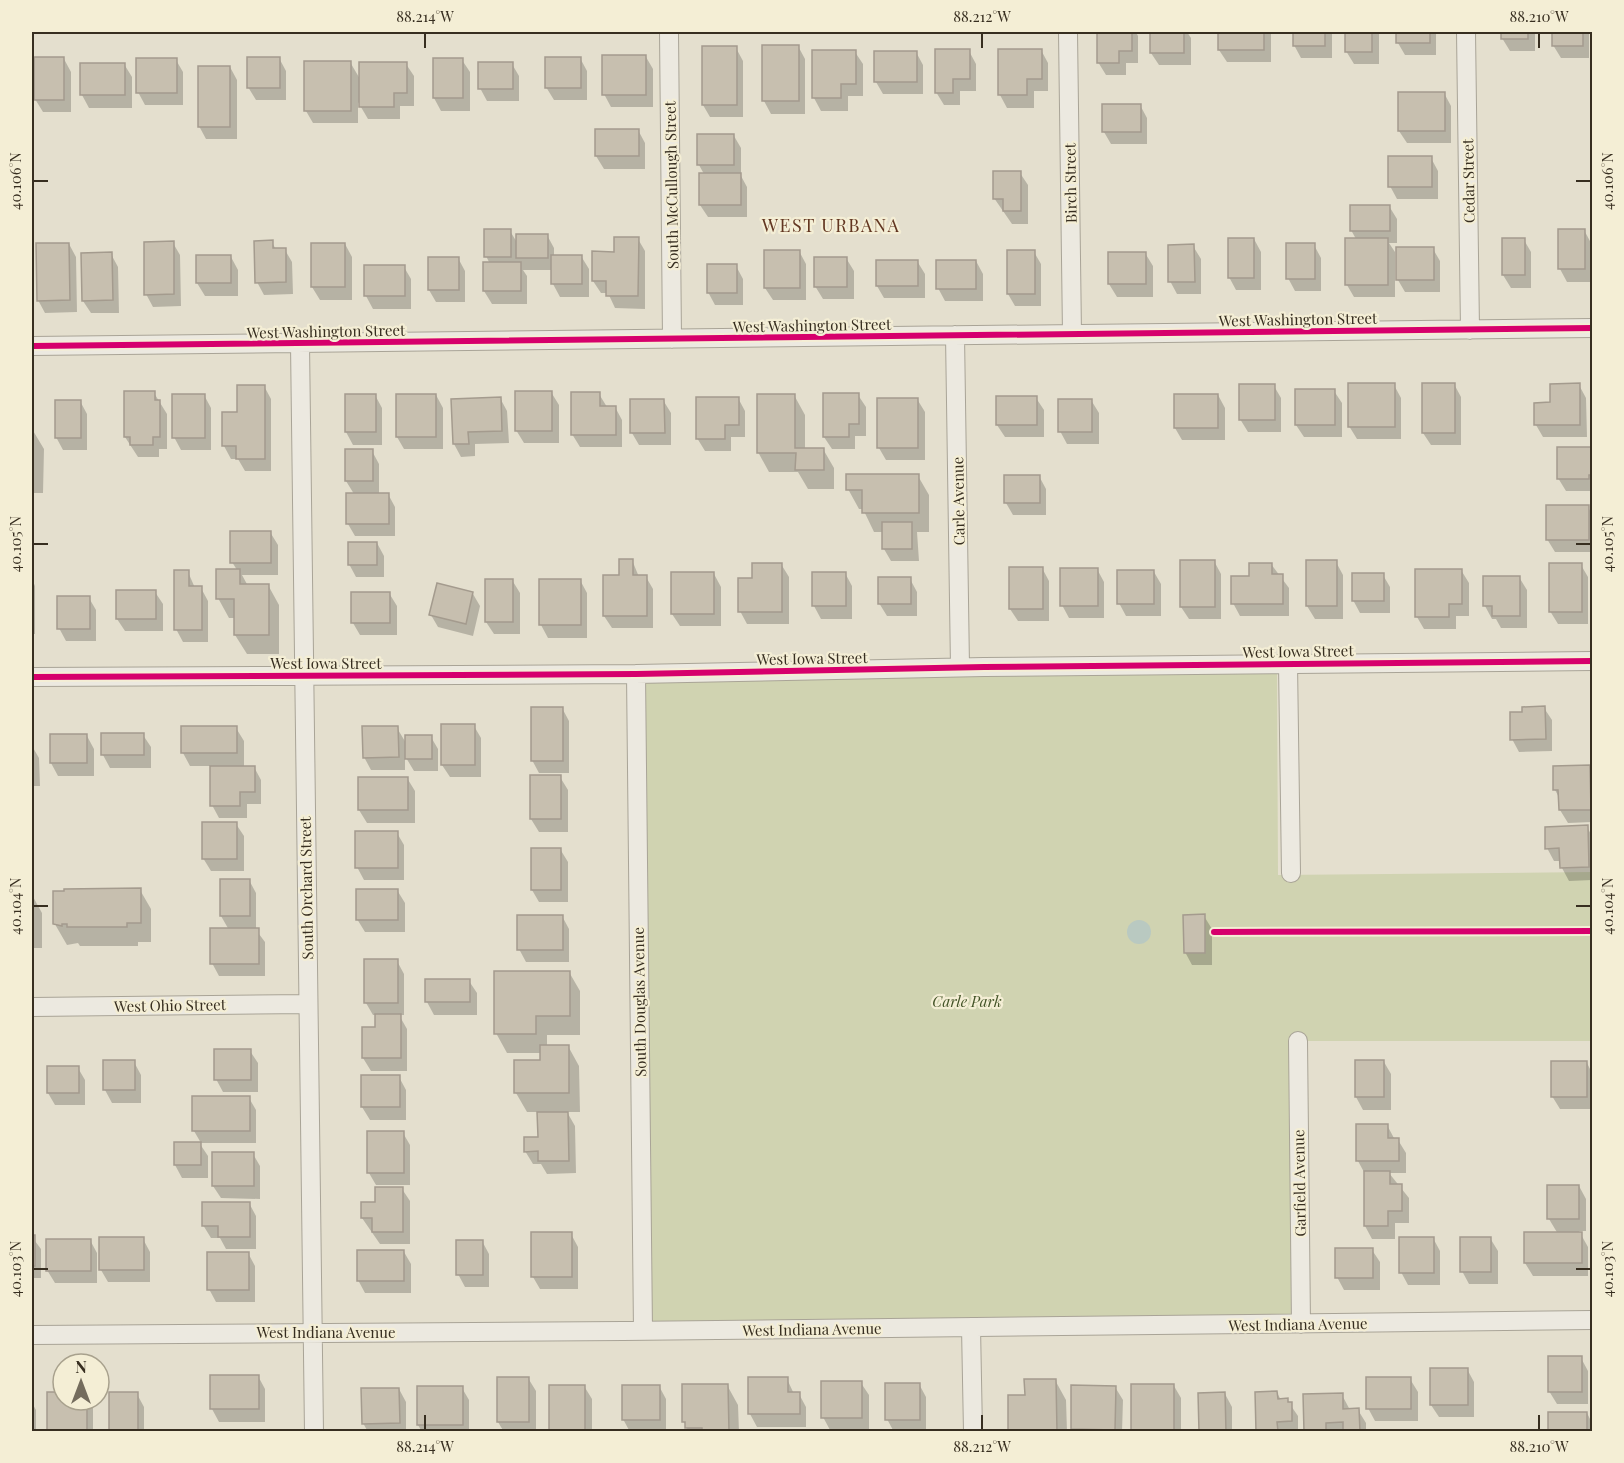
<svg xmlns="http://www.w3.org/2000/svg" width="1624" height="1463" viewBox="0 0 1624 1463" font-family="'Playfair Display',serif">
<style>
.green{fill:#d0d3b1}
.water{fill:#b9c9c1}
.shadow{fill:#0003}
.building{fill:#c7bfaf;stroke:#a49b8e;stroke-width:1.5}
.lines{fill:none;stroke-linecap:round;stroke-linejoin:round}
.minor-casing{stroke:#a9a497;stroke-width:20}
.minor{stroke:#ece9e0;stroke-width:18}
.cycleway-casing{stroke:#f4eed5;stroke-width:10}
.cycleway{stroke:#d6006c;stroke-width:6}
.ticks{fill:none;stroke:#372e20;stroke-width:2}
.labels{text-anchor:middle;dominant-baseline:central;stroke-width:4.5;stroke-linejoin:round;paint-order:stroke}
.street-label{font-size:15px;fill:#372e20;stroke:#f4eed5}
.park-label{font-size:15px;font-style:italic;fill:#435327;stroke:#f4eed5}
.quarter-label{font-size:18px;letter-spacing:1.5px;fill:#623621;stroke:#f4eed5}
.neatline{fill:none;stroke:#372e20;stroke-width:2}
.ticks-label{font-size:15px;text-anchor:middle;fill:#372e20}
</style>
<rect width="100%" height="100%" fill="#e4dfce"/>
<path class="green" d="M636 674H1277L1278 875 1592 872V1041H1298L1301 1324 643 1331Z"/>
<path class="water" d="M1127 932a12 12 0 1 1 24 0a12 12 0 1 1-24 0Z"/>
<path class="shadow" d="M1098 32H1136L1138 36V63H1126V75H1106L1098 62Z
M1151 32H1187L1191 38V65H1159L1151 53Z
M1219 32H1271V62H1227L1219 50Z
M1294 32H1332V58H1301L1294 45Z
M1346 32H1379V64H1354L1346 51Z
M1398 32H1436V55H1405L1398 43Z
M1502 32H1535V51H1510L1502 38Z
M1553 32H1589V58H1561L1553 45Z
M798 46 805 59V114H771L764 101Z
M736 48 743 61V117H710L703 105Z
M1000 50H1041L1048 63V91H1034V108H1007L1000 95Z
M969 51 976 64V91H960V105H944L936 92Z
M855 52 863 64V96H848V111H821L814 98Z
M916 52 923 65V94H883L876 82Z
M646 57 653 69V107H611L604 94Z
M279 58 286 71V100H256L248 87Z
M580 58 587 71V100H554L546 87Z
M64 59 71 72V112H43L35 99Z
M176 60 183 72V105H145L138 92Z
M462 60 470 72V111H441L434 98Z
M350 62 360 79 406 64 414 76V106H400V119H368L358 102V123H313L306 111Z
M82 64H124L132 77V108H89L82 95Z
M512 64 519 76V101H487L480 88Z
M230 67 237 80V139H206L199 126Z
M1444 93 1451 106V143H1407L1399 131Z
M1140 105 1147 118V144H1111L1104 132Z
M638 130 645 143V169H604L596 156Z
M734 136 741 148V176L747 187V217H708L700 205 704 174 699 165Z
M1431 158 1438 171V199H1397L1390 186Z
M1020 173 1028 185V224H1012L994 198Z
M1389 206 1397 219V243H1389L1395 252V297H1354L1347 285 1356 239 1351 230Z
M1559 230H1584L1591 243 1592 282H1567L1560 269Z
M510 231 518 244 547 235 554 248V256H581L589 269V297H560L553 284V270H523L527 276V304H492L484 291 490 264 486 256Z
M638 239 645 251V309L615 308 608 293H601L593 281Z
M1254 239 1261 252V290H1236L1229 277Z
M1524 240 1531 252V288H1511L1503 275Z
M272 242 276 250H285L292 262 293 294 264 295 257 282Z
M173 243 180 255 181 306 153 307 146 294Z
M69 244 76 257 77 312 45 313 38 300Z
M345 244 352 257V300H320L312 287Z
M1314 245 1321 258V291H1295L1288 278Z
M1193 246 1201 259V294H1177L1170 281Z
M1433 249 1440 261V292H1405L1398 280Z
M799 251 806 264V300H773L765 288Z
M1034 252 1041 264V306H1015L1008 294Z
M1145 253 1153 266V297H1117L1109 284Z
M111 254 118 267 119 313H91L83 301Z
M231 257 238 270V296H205L197 283Z
M458 258 465 271V302H436L429 290Z
M846 258 854 271V299H823L815 286Z
M917 261 925 274V298H884L877 286Z
M976 261 983 274V301H945L938 288Z
M736 266 743 279V305H715L708 292Z
M404 267 411 279V309H373L366 296Z
M1454 384 1461 397V445H1431L1423 433Z
M1394 385 1401 398V439H1357L1349 426Z
M1579 385 1586 398 1587 437H1543L1536 425 1551 404Z
M264 386 271 399V471H245L238 459H231L224 446V413H239Z
M1274 386 1281 398V432H1248L1240 419Z
M1334 391 1342 403V437H1304L1296 425Z
M551 392 559 405V443H524L516 430Z
M154 393 167 414V449H159V457H138L125 437Z
M599 394 607 407H615L622 420V447H580L572 434Z
M204 395 211 408V450H181L174 437Z
M375 395 382 408V445H353L346 432Z
M436 395 443 408V449H404L397 437Z
M794 395 805 415V449H823L834 468V489H808L798 472H769L758 452Z
M858 395 866 407V436H855V449H832L824 437Z
M1218 395 1225 408V440H1182L1175 428Z
M500 398 507 411 509 443 475 444V456L461 457 454 444Z
M738 398 745 411V437H731V451H705L697 438Z
M1036 398 1044 410V437H1005L997 425Z
M917 399 925 412V460H886L879 448Z
M663 400 671 413V445H639L632 433Z
M1091 400 1099 413V444H1067L1060 431Z
M80 401 87 414V450H63L56 437Z
M32 429 44 449 43 493H32Z
M1590 449 1592 453V491H1566L1558 478Z
M372 451 379 464V494H388L395 507V536H355L348 524 354 494 346 481Z
M918 476 929 495V532H917L919 561H891L884 549V532H874L863 509H859L848 489Z
M1039 476 1046 489V515H1013L1006 503Z
M1588 507 1592 514V552H1555L1547 539Z
M270 532 278 545V575H242L248 586 268 585 279 605V654H247L235 635V618H229L218 598 237 570 232 562Z
M377 543 384 556V577H356L349 564Z
M632 560 639 577H646L653 589V628H612L604 616 620 577Z
M1214 561 1221 574V619H1189L1181 607Z
M1307 562H1336L1343 575V619H1315L1307 606Z
M781 564 789 577V624H747L740 611 753 580Z
M1271 564 1289 588V616H1240L1233 603 1250 577Z
M1581 565 1588 577V624H1558L1550 611Z
M1042 568 1049 581V621H1018L1010 609Z
M1097 569 1104 582V618H1069L1062 605Z
M1461 570 1469 583V616H1456V629H1424L1417 617Z
M188 572 195 588H201L208 601V642H183L176 629Z
M1154 572 1161 584V616H1126L1119 603Z
M814 573H845L852 586V619H821L814 606Z
M714 574 721 587V626H680L672 614Z
M1383 575 1390 587V613H1360L1353 600Z
M1484 577H1519L1527 590V628H1501L1496 619H1492L1485 606Z
M32 579 35 586V634H32Z
M910 579 917 592V616H887L879 603Z
M512 580 520 593V634H494L486 622Z
M580 580 587 593V638H548L541 625Z
M155 592 163 604V631H125L117 619Z
M389 593 397 606V635H360L353 623Z
M473 594 480 606 473 636 438 627 431 615Z
M89 598 96 610V641H66L59 628Z
M562 708 569 721V773H539L532 760Z
M1544 708 1552 720V751L1519 752 1512 739 1524 713Z
M474 726 481 738V777H450L442 765Z
M236 728 244 741V767H254L261 780V804H247V818H219L212 805V766H190L183 753Z
M397 728 406 743 431 737 438 749V771H414L405 756V770H371L364 757Z
M103 735H143L151 747V768H110L103 755Z
M51 736H87L94 749V776H58L51 763Z
M32 746 39 758 40 786H32Z
M1589 767 1592 773V822L1568 823 1560 810V799L1555 790Z
M560 777 568 790V832H539L531 819Z
M407 778 415 791V823H367L359 810Z
M236 824 244 836V871H211L203 858Z
M1587 827 1592 836V880L1569 881 1562 868 1561 861H1554L1547 848Z
M397 833 404 845V880H364L357 867Z
M560 849 568 862V902H539L532 890Z
M249 880 256 893V930L265 942V976H219L212 963 229 930 221 916Z
M140 890 151 909V942H138V946H80L78 943 67 945 56 926 54 893Z
M397 890 405 903V932H365L357 919Z
M32 895 42 913V948H32Z
M562 916 569 929V962H526L519 949Z
M1204 916 1212 929V965H1192L1185 952Z
M397 961 404 974V1015H399L407 1029V1071H371L363 1058 377 1028V1015H373L366 1003Z
M569 972 580 991V1035H547V1047L568 1046 579 1066 580 1112H567L575 1126 576 1173 547 1174 541 1164H533L525 1151 539 1139V1112H527L516 1093 515 1062H541V1053H507L496 1033Z
M427 981H469L477 993V1015H434L427 1002Z
M250 1051 258 1063V1092H223L216 1079Z
M134 1062 141 1075V1103H112L105 1090Z
M1356 1062H1384L1391 1074V1110H1363L1356 1097Z
M1587 1063 1592 1073V1109H1560L1552 1096Z
M78 1068 85 1080V1105H55L48 1093Z
M399 1077 406 1090V1120H370L362 1107Z
M249 1098 256 1110V1143H201L194 1131Z
M1387 1125 1395 1140H1398L1406 1153V1173H1389L1409 1198V1223H1395V1239H1372L1365 1226V1174L1358 1161Z
M403 1133 410 1145V1185H376L369 1173Z
M200 1144 208 1156V1178H182L175 1165Z
M253 1154 260 1166V1199L221 1198 213 1186Z
M1579 1186 1586 1199V1231H1579L1588 1247V1276H1533L1525 1263 1558 1234 1549 1219Z
M402 1189 410 1201V1244H380L362 1218 377 1203Z
M249 1203 256 1216V1249H226L220 1238H211L203 1225Z
M571 1234 578 1247V1289H540L533 1277Z
M32 1237 41 1249V1278H32Z
M1433 1238 1440 1251V1285H1408L1401 1272Z
M1490 1238 1498 1251V1284H1469L1462 1271Z
M143 1239 150 1252V1282H108L101 1270Z
M90 1240 97 1253V1283H55L47 1270Z
M482 1241 489 1254V1287H465L458 1274Z
M1372 1250 1380 1262V1290H1344L1337 1277Z
M404 1252 411 1264V1293H365L358 1280Z
M248 1253 255 1266V1302H216L209 1289Z
M1581 1358 1588 1371V1404H1557L1549 1391Z
M1467 1369 1474 1382V1417H1439L1431 1405Z
M258 1376 265 1389V1422H219L212 1409Z
M528 1378 536 1391V1432H504L498 1422Z
M750 1379H787L794 1394H799L806 1407V1427H757L750 1414Z
M1410 1379 1418 1392V1421H1375L1368 1408Z
M1055 1380 1066 1400 1067 1432H1010L1026 1396Z
M861 1383 869 1395V1430H830L823 1417Z
M919 1384 926 1397V1432H894L887 1419Z
M727 1385 738 1405 739 1432H689L684 1422Z
M584 1386 592 1399V1432H551Z
M659 1386 666 1399V1432H630L623 1419Z
M1174 1386 1181 1398V1432H1133Z
M1115 1387 1123 1400 1122 1432H1074L1072 1429Z
M462 1388 469 1400V1432H422L418 1425Z
M399 1389 406 1402V1432H368L363 1423Z
M1277 1393 1281 1400H1287L1298 1416V1432H1258Z
M63 1394V1400H90L93 1407V1432H49Z
M137 1394 144 1407V1432H110Z
M1225 1394 1232 1407V1432H1201Z
M1342 1395 1350 1410H1358L1366 1423V1432H1306Z
M32 1403 36 1410V1432H32Z
M1587 1413 1592 1423V1432H1549Z"/>
<path class="building" d="M1097 32H1132V51H1119V63H1097Z
M1150 32H1184V53H1150Z
M1218 32H1264V50H1218Z
M1293 32H1325V46H1293Z
M1345 32H1372V52H1345Z
M1396 32H1430V43H1396Z
M1501 32H1528V39H1501Z
M1552 32H1583V46H1552Z
M762 45H799V101H762Z
M702 46H737V105H702Z
M935 49H970V79H953V93H935Z
M998 49H1042V79H1027V95H998Z
M812 50H856V84H841V98H812Z
M874 51H917V82H874Z
M602 55H646V95H602Z
M34 57H64V100H34Z
M247 57H280V88H247Z
M545 57H581V88H545Z
M136 58H177V93H136Z
M433 58H463V98H433Z
M304 61H351V111H304Z
M359 62H407V93H394V107H359Z
M478 62H513V89H478Z
M80 63H125V95H80Z
M198 66H230V127H198Z
M1398 92H1445V131H1398Z
M1102 104H1141V132H1102Z
M595 129H639V156H595Z
M697 134H734V165H697Z
M1388 156H1432V187H1388Z
M993 171H1021V211H1003V199H993Z
M699 173H741V205H699Z
M1350 205H1390V231H1350Z
M484 229H511V257H484Z
M1558 229H1585V269H1558Z
M516 234H548V258H516Z
M614 237H639L638 296H606V281H592V251L614 252Z
M1228 238H1254V278H1228Z
M1345 238H1388V285H1345Z
M1502 238H1525V275H1502Z
M273 240V248H286V282L255 283 254 241Z
M174 241V294L144 295V242Z
M36 243H69L70 300 37 301Z
M311 243H345V287H311Z
M1286 243H1315V279H1286Z
M1194 244 1195 282H1168V245Z
M1396 247H1434V280H1396Z
M764 250H800V288H764Z
M1007 250H1035V294H1007Z
M112 252 113 300 82 301 81 253Z
M1108 252H1146V284H1108Z
M196 255H231V283H196Z
M551 255H582V284H551Z
M428 257H459V290H428Z
M814 257H847V287H814Z
M876 260H918V286H876Z
M936 260H976V289H936Z
M483 262H521V291H483Z
M707 264H737V293H707Z
M364 265H405V296H364Z
M1348 383H1395V427H1348Z
M1422 383H1455V433H1422Z
M1580 383V425H1534V403L1550 402V384Z
M1239 384H1275V420H1239Z
M237 385H265V459H236V446H222V412H237Z
M1295 389H1335V425H1295Z
M124 391H155V400H160V437H153V445H130V437H124Z
M515 391H552V431H515Z
M571 392H600V406H616V435H571Z
M823 393H859V424H849V437H823Z
M172 394H205V438H172Z
M345 394H376V432H345Z
M396 394H436V437H396Z
M757 394H795V448H824V470H795L796 453H757Z
M1174 394H1218V428H1174Z
M996 396H1037V425H996Z
M501 397 502 431 468 432 469 444H453L451 399Z
M696 397H739V425H725V439H696Z
M877 398H918V448H877Z
M630 399H664L665 433H630Z
M1058 399H1092V432H1058Z
M55 400H81V438H55Z
M1557 447H1591L1592 475H1589V479H1557Z
M345 449H373V481H345Z
M846 474H919V513H862V490H846Z
M1004 475H1040V503H1004Z
M346 493H389V524H346Z
M1546 505H1589V540H1546Z
M882 522H912V549H882Z
M230 531H271V563H230Z
M348 542H377V565H348Z
M619 559H633V575H647V616H603V575H619Z
M1180 560H1215V607H1180Z
M1306 560H1337V606H1306Z
M752 563H782V612H738V578H752Z
M1249 563H1272V574H1283V604H1231V576H1249Z
M1549 563H1582V612H1549Z
M1009 567H1043V609H1009Z
M1060 568H1098V606H1060Z
M216 569H240V584H269V635H234V599H216Z
M1415 569H1462V604H1449V617H1415Z
M174 570H189V586H202V630H174Z
M1117 570H1154V604H1117Z
M671 572H714V614H671Z
M812 572H846V606H812Z
M1352 573H1384V601H1352Z
M1483 576H1520V616H1492V606H1483Z
M878 577H911V604H878Z
M485 579H513V622H485Z
M539 579H581V625H539Z
M437 583 473 592 466 624 429 615Z
M116 590H156V619H116Z
M351 592H390V623H351Z
M57 596H90V629H57Z
M1545 706 1546 739 1510 740V712H1522V707Z
M531 707H563V761H531Z
M441 724H475V765H441Z
M181 726H237V753H181Z
M362 726H398L399 757 363 758Z
M101 733H144V755H101Z
M50 734H87V763H50Z
M405 735H432V759H405Z
M1590 765 1591 810H1559L1558 790H1553V766Z
M210 766H255V792H240V806H210Z
M530 775H561V819H530Z
M358 777H408V810H358Z
M202 822H237V859H202Z
M1588 825 1589 867 1560 868 1559 848 1545 849V827Z
M355 831H398V868H355Z
M531 848H561V890H531Z
M220 879H250V916H220Z
M141 888V923H127V927H67V924H62V926L53 924V891H64V889Z
M356 889H398V920H356Z
M1205 914V953H1184L1183 915Z
M517 915H563V950H517Z
M210 928H259V964H210Z
M364 959H398V1003H364Z
M494 971H570V1016H536V1034H494Z
M425 979H470V1002H425Z
M375 1014H401V1058H362V1027H375Z
M540 1045H569V1093H514V1060H540Z
M214 1049H251V1080H214Z
M103 1060H135V1090H103Z
M1355 1060H1384V1097H1355Z
M1551 1061H1587V1097H1551Z
M47 1066H79V1093H47Z
M361 1075H400V1107H361Z
M192 1096H250V1131H192Z
M537 1112H568L569 1161H538V1151L524 1152V1137H538Z
M1356 1124H1388V1138H1399V1161H1356Z
M367 1131H404V1173H367Z
M174 1142H201V1165H174Z
M212 1152H254V1186H212Z
M1364 1171H1390V1184H1402V1211H1388V1226H1364Z
M1547 1185H1579V1219H1547Z
M375 1187H403V1232H372V1218H361V1202H375Z
M202 1202H250V1237H218V1226H202Z
M531 1232H572V1277H531Z
M1524 1232H1582V1263H1524Z
M32 1235H35V1266H32Z
M99 1237H144V1270H99Z
M1399 1237H1434V1273H1399Z
M1460 1237H1491V1272H1460Z
M46 1239H91V1271H46Z
M456 1240H483V1275H456Z
M1335 1248H1373V1278H1335Z
M357 1250H404V1281H357Z
M207 1252H249V1290H207Z
M1548 1356H1582V1392H1548Z
M1430 1368H1468V1405H1430Z
M210 1375H259V1409H210Z
M497 1377H529V1422H497Z
M748 1377H788V1392H800V1414H748Z
M1366 1377H1411V1409H1366Z
M1024 1379H1056L1057 1432H1008V1395H1025Z
M821 1381H862V1418H821Z
M885 1383H920V1420H885Z
M682 1384H728L729 1432H702V1428H685V1422H682Z
M1131 1384H1174V1432H1131Z
M549 1385H585V1432H549Z
M622 1385H660V1420H622Z
M1071 1385 1116 1386 1115 1430 1071 1429Z
M417 1386H463V1425H417Z
M361 1388H399L400 1423 362 1424Z
M1277 1391 1278 1399 1288 1398V1402H1292V1421L1277 1422 1278 1431 1293 1432H1256L1255 1392Z
M47 1392H63V1400H87V1432H47Z
M109 1392H138V1432H109Z
M1225 1392 1226 1432H1199L1198 1393Z
M1343 1393V1409L1359 1408 1360 1432H1343V1422L1326 1423V1432H1304L1303 1394Z
M1548 1412H1587V1432H1548Z"/>
<g class="lines">
<g class="minor-casing">
<path id="minor" d="M669 32 672 339
M1068 32 1072 334
M1466 32 1470 330
M955 335 960 667
M300 344 314 1432
M32 346 1592 328
M1288 663 1291 873
M636 674 643 1331
M32 677 636 674 984 667 1592 661
M32 1007 308 1004
M1298 1041 1301 1324
M971 1327 973 1432
M32 1335 623 1331 1592 1320"/>
</g>
<use href="#minor" class="minor"/>
<g class="cycleway-casing">
<path id="cycleway" d="M32 346 1592 328
M32 677 636 674 984 667 1592 661
M1214 932 1592 931"/>
</g>
<use href="#cycleway" class="cycleway"/>
</g>
<path class="ticks" d="M425 33V48M982 33V48M1539 33V48M33 181H48M1576 181H1591M33 544H48M1576 544H1591M33 906H48M1576 906H1591M33 1269H48M1576 1269H1591M425 1415V1430M982 1415V1430M1539 1415V1430"/>
<g class="labels">
<g class="street-label">
<text transform="translate(1468 181) rotate(-91)">Cedar Street</text>
<text transform="translate(1070 183) rotate(-91)">Birch Street</text>
<text transform="translate(671 185) rotate(-91)">South McCullough Street</text>
<text transform="translate(1298 319) rotate(-1)">West Washington Street</text>
<text transform="translate(812 325) rotate(-1)">West Washington Street</text>
<text transform="translate(326 331) rotate(-1)">West Washington Street</text>
<text transform="translate(958 501) rotate(-91)">Carle Avenue</text>
<text transform="translate(1298 651) rotate(-1)">West Iowa Street</text>
<text transform="translate(812 658) rotate(-1)">West Iowa Street</text>
<text x="326" y="663">West Iowa Street</text>
<text transform="translate(306 888) rotate(-91)">South Orchard Street</text>
<text transform="translate(639 1002) rotate(-91)">South Douglas Avenue</text>
<text transform="translate(170 1005) rotate(-1)">West Ohio Street</text>
<text transform="translate(1299 1183) rotate(-91)">Garfield Avenue</text>
<text transform="translate(1298 1324) rotate(-1)">West Indiana Avenue</text>
<text transform="translate(812 1329) rotate(-1)">West Indiana Avenue</text>
<text x="326" y="1332">West Indiana Avenue</text>
</g>
<g class="park-label">
<text x="967" y="1001">Carle Park</text>
</g>
<g class="quarter-label">
<text x="831" y="225">WEST URBANA</text>
</g>
</g>
<rect width="1624" height="1463" fill="none" stroke="#f4eed5" stroke-width="66"/>
<g transform="translate(81 1382)"><circle r="28" fill="#f4eed5" stroke="#a8a18d" stroke-width="1.5"/>
<path d="M0-4.5L10 22L0 15L-10 22Z" fill="#746c5d"/>
<text y="-9" font-size="16" font-weight="bold" text-anchor="middle" fill="#372e20">N</text>
</g>
<rect x="33" y="33" width="1558" height="1397" class="neatline"/>
<g class="ticks-label">
<text x="425" y="22">88.214°W</text>
<text x="982" y="22">88.212°W</text>
<text x="1539" y="22">88.210°W</text>
<text transform="translate(16 181) rotate(-90)" y="5">40.106°N</text>
<text transform="translate(1608 181) rotate(-90)" y="5">40.106°N</text>
<text transform="translate(16 544) rotate(-90)" y="5">40.105°N</text>
<text transform="translate(1608 544) rotate(-90)" y="5">40.105°N</text>
<text transform="translate(16 906) rotate(-90)" y="5">40.104°N</text>
<text transform="translate(1608 906) rotate(-90)" y="5">40.104°N</text>
<text transform="translate(16 1269) rotate(-90)" y="5">40.103°N</text>
<text transform="translate(1608 1269) rotate(-90)" y="5">40.103°N</text>
<text x="425" y="1452">88.214°W</text>
<text x="982" y="1452">88.212°W</text>
<text x="1539" y="1452">88.210°W</text>
</g>
</svg>
